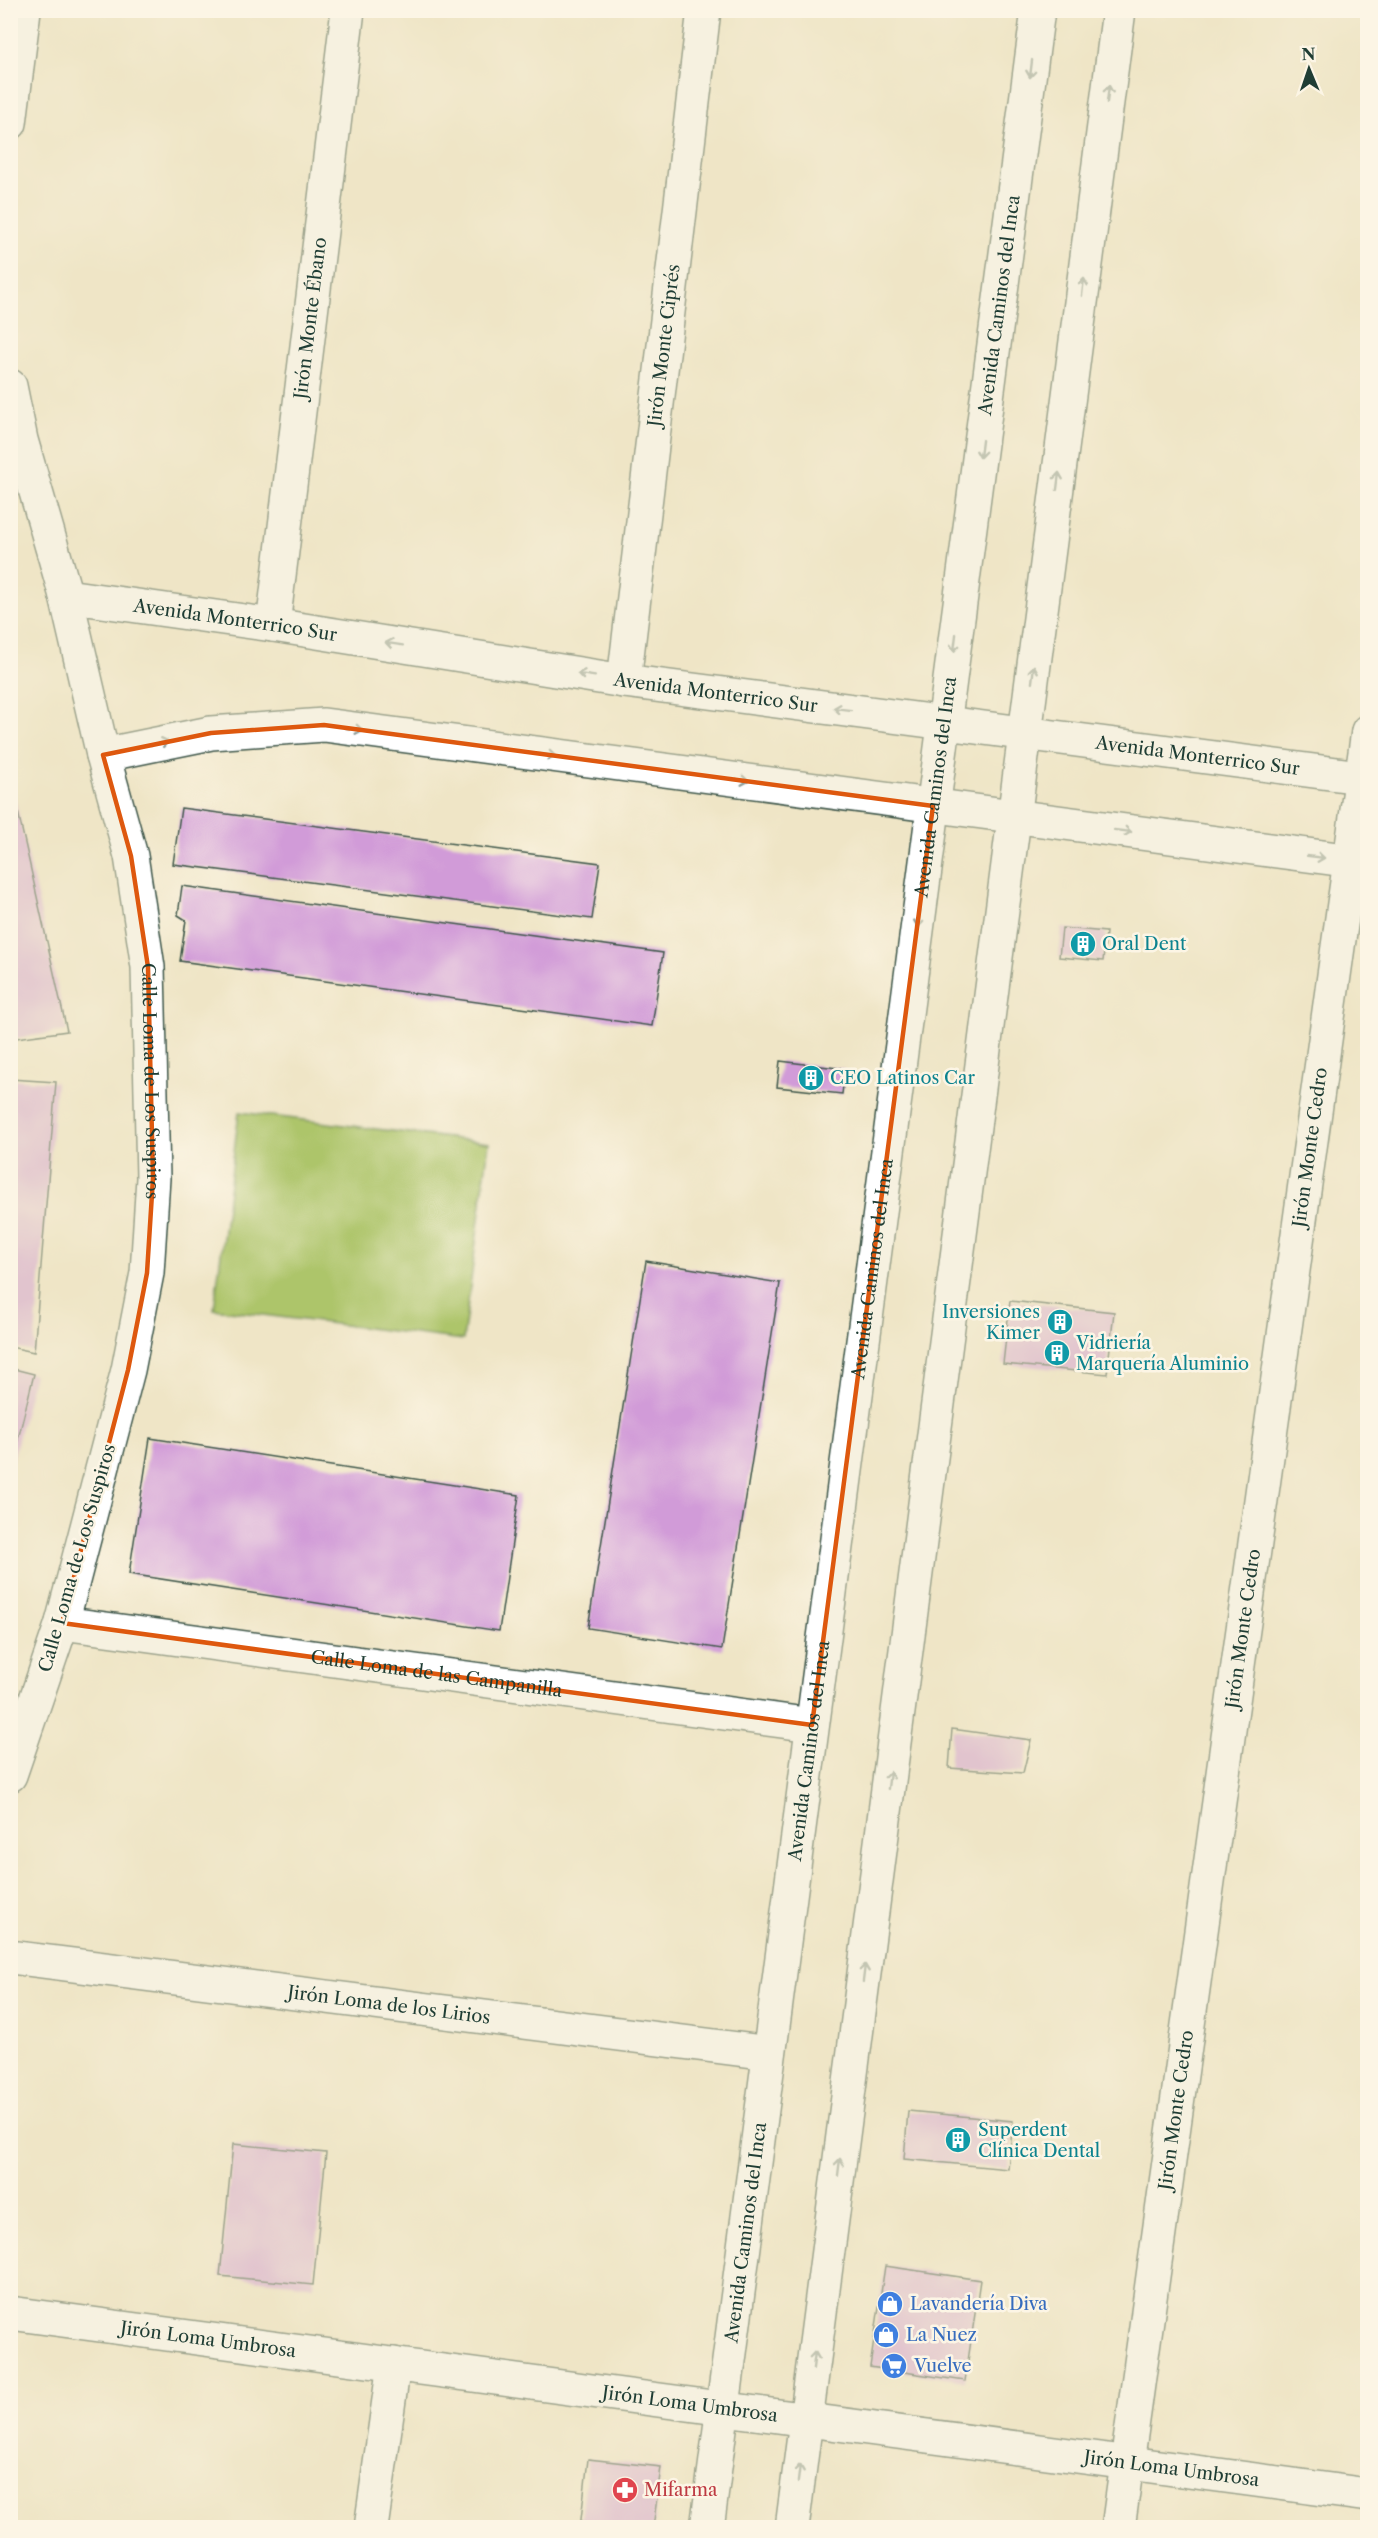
<svg xmlns="http://www.w3.org/2000/svg" width="1378" height="2538" viewBox="0 0 1378 2538" font-family="'Libre Caslon Text',serif">
<style>
.green{fill:#adc56a;stroke:#66814f;stroke-width:1.5}
.building{fill:#d19bd8}
.lines{fill:none;stroke-linecap:round;stroke-linejoin:round}
.street-casing{stroke:#3e564a;stroke-width:36}
.secondary-casing{stroke:#3e564a;stroke-width:36}
.street{stroke:#fff;stroke-width:33}
.secondary{stroke:#fff;stroke-width:33}
.oneway{stroke:#8f9e9a}
.marked{fill:none;stroke:#de580e;stroke-width:4.5;stroke-linejoin:round}
.labels{text-anchor:middle;dominant-baseline:central;stroke-width:5;stroke-linejoin:round;paint-order:stroke}
.street-label{font-size:18px;fill:#1f3d34;stroke:#fcf5e5}
.culture-label{font-size:18px;fill:#0d838f;stroke:#fcf5e5;text-anchor:start}
.shop-label{font-size:18px;fill:#366cbe;stroke:#fcf5e5;text-anchor:start}
.health-label{font-size:18px;fill:#be3a42;stroke:#fcf5e5;text-anchor:start}
</style>
<rect width="100%" height="100%" fill="#fcf5e5"/>
<filter id="ink" filterUnits="userSpaceOnUse"><feTurbulence type="fractalNoise" baseFrequency=".0167" numOctaves="2"/><feDisplacementMap in="SourceGraphic" scale="12" xChannelSelector="R" yChannelSelector="G"/><feConvolveMatrix kernelMatrix="1 2 1 2 8 2 1 2 1" color-interpolation-filters="sRGB"/></filter>
<filter id="wash" filterUnits="userSpaceOnUse"><feTurbulence type="fractalNoise" baseFrequency=".008" numOctaves="4" result="noise"/><feDisplacementMap in="SourceGraphic" scale="24" xChannelSelector="R" yChannelSelector="G"/><feGaussianBlur stdDeviation="1.35" result="paint"/><feColorMatrix in="noise" values="0 0 0 0 0 0 0 0 0 0 0 0 0 0 0 0 0 1.4 0 .05"/><feComposite in="paint" operator="in"/></filter>
<g filter="url(#wash)">
<rect width="100%" height="100%" fill="#efe5c6"/>
<path class="green" d="M239 1112 489 1143 463 1340 214 1309Z"/>
<g id="blocks">
<path class="building" d="M10 776 67 1031 10 1039Z
M181 808 600 863 592 919 173 864Z
M182 886 663 953 652 1026 180 961 186 920 178 915Z
M1062 928 1106 932 1103 961 1059 957Z
M780 1061 845 1069 842 1094 777 1087Z
M10 1079 56 1082 34 1352 10 1347Z
M646 1261 780 1283 722 1649 588 1628Z
M1010 1301 1114 1312 1107 1374 1003 1364Z
M10 1368 34 1374 11 1468H10Z
M150 1438 519 1495 499 1631 129 1574Z
M952 1729 1031 1740 1023 1773 949 1768Z
M908 2111 1013 2121 1008 2169 904 2159Z
M233 2144 326 2153 313 2285 220 2276Z
M885 2266 980 2280 965 2381 870 2367Z
M588 2459 661 2467 653 2528H580Z"/>
</g>
</g>
<g filter="url(#ink)">
<use href="#blocks" fill-opacity="0" stroke="#3e564a" stroke-width="1.5"/>
<g class="lines">
<g class="street-casing">
<g id="street">
<path id="s1" d="M273 625 348 10"/>
<path id="s2" d="M624 681 704 10"/>
<path id="s3" d="M62 1623 812 1725"/>
<path id="s4" d="M10 1957 769 2053"/>
<path d="M371 2528 394 2364"/>
<path id="s5" d="M1118 2528 1368 731"/>
</g>
</g>
<g class="secondary-casing">
<g id="secondary">
<path d="M10 123 24 10"/>
<path id="s6" d="M10 386 21 440 66 596 103 755 131 856 148 967 153 1178 147 1273 128 1370 62 1623 10 1775"/>
<path id="s7" d="M66 596 273 625 624 681 1368 778"/>
<path d="M103 755 211 733 324 725 1368 863"/>
<path id="s8" d="M10 2313 1368 2495"/>
<path id="s9" d="M707 2528 1038 10"/>
<path d="M792 2528 1119 10"/>
</g>
</g>
<use href="#street" class="street"/>
<use href="#secondary" class="secondary"/>
</g>
<defs><path id="oneway-shaft" d="M-6 0H5M1.5-3L5.5 0L1.5 3" fill="none" stroke-width="1.6" stroke-linecap="round" stroke-linejoin="round" transform="scale(1.5)"/></defs>
<g class="oneway">
<use href="#oneway-shaft" transform="translate(1031 69) rotate(97)"/>
<use href="#oneway-shaft" transform="translate(1108 94) rotate(-83)"/>
<use href="#oneway-shaft" transform="translate(1083 287) rotate(-83)"/>
<use href="#oneway-shaft" transform="translate(981 449) rotate(97)"/>
<use href="#oneway-shaft" transform="translate(1058 481) rotate(-83)"/>
<use href="#oneway-shaft" transform="translate(955 643) rotate(97)"/>
<use href="#oneway-shaft" transform="translate(394 644) rotate(-171)"/>
<use href="#oneway-shaft" transform="translate(1033 674) rotate(-83)"/>
<use href="#oneway-shaft" transform="translate(586 675) rotate(-171)"/>
<use href="#oneway-shaft" transform="translate(842 709) rotate(-173)"/>
<use href="#oneway-shaft" transform="translate(354 729) rotate(8)"/>
<use href="#oneway-shaft" transform="translate(160 743) rotate(-12)"/>
<use href="#oneway-shaft" transform="translate(547 755) rotate(8)"/>
<use href="#oneway-shaft" transform="translate(740 780) rotate(8)"/>
<use href="#oneway-shaft" transform="translate(1123 831) rotate(7)"/>
<use href="#oneway-shaft" transform="translate(1316 857) rotate(7)"/>
<use href="#oneway-shaft" transform="translate(919 919) rotate(98)"/>
<use href="#oneway-shaft" transform="translate(889 1780) rotate(-83)"/>
<use href="#oneway-shaft" transform="translate(864 1973) rotate(-83)"/>
<use href="#oneway-shaft" transform="translate(839 2167) rotate(-83)"/>
<use href="#oneway-shaft" transform="translate(814 2360) rotate(-83)"/>
<use href="#oneway-shaft" transform="translate(799 2473) rotate(-83)"/>
</g>
</g>
<path d="M0 0H1378V2538H0ZM324 725 933 806 812 1725 62 1623 128 1370 147 1273 153 1178 148 967 131 856 103 755 211 733Z" fill="#efe5c6" fill-opacity=".55" fill-rule="evenodd"/>
<path class="marked" d="M324 725 933 806 812 1725 62 1623 128 1370 147 1273 153 1178 148 967 131 856 103 755 211 733Z"/>
<defs>
<g id="building-disc" transform="scale(1.35)"><circle r="9.5" fill="#0f9aa8" stroke="#fcf5e5"/><path d="M-4-6H4V6H1V3H-1V6H-4ZM-2.5-4.3h1.7v1.8h-1.7ZM.8-4.3h1.7v1.8H.8ZM-2.5-1h1.7V.8h-1.7ZM.8-1h1.7V.8H.8Z" fill="#fff"/></g>
<g id="shop-disc" transform="scale(1.35)"><circle r="9.5" fill="#3f7fe0" stroke="#fcf5e5"/><path d="M-5-2.5h2.3a2.7 3.5 0 0 1 5.4 0H5L5.5 6h-11ZM-1.5-2.5h3a1.5 2.3 0 0 0-3 0Z" fill="#fff"/></g>
<g id="supermarket-disc" transform="scale(1.35)"><circle r="9.5" fill="#3f7fe0" stroke="#fcf5e5"/><path d="M-6-5.5h2.5l.6 2H6L4.5 2H-2.5L-4.4-4H-6ZM-1.5 3.2a1.3 1.3 0 1 0 .1 0ZM3 3.2a1.3 1.3 0 1 0 .1 0Z" fill="#fff"/></g>
<g id="pharmacy-disc" transform="scale(1.35)"><circle r="9.5" fill="#e0444e" stroke="#fcf5e5"/><path d="M-2-6h4v4h4v4h-4v4h-4v-4h-4v-4h4Z" fill="#fff"/></g>
</defs>
<g fill-rule="evenodd">
<use href="#building-disc" x="1083" y="944"/>
<use href="#building-disc" x="811" y="1078"/>
<use href="#building-disc" x="1060" y="1322"/>
<use href="#building-disc" x="1057" y="1353"/>
<use href="#building-disc" x="958" y="2140"/>
<use href="#shop-disc" x="890" y="2304"/>
<use href="#shop-disc" x="886" y="2335"/>
<use href="#supermarket-disc" x="894" y="2366"/>
<use href="#pharmacy-disc" x="625" y="2490"/>
</g>
<g class="labels">
<g class="street-label">
<text stroke="none"><textPath href="#s9" startOffset="2242">Avenida Caminos del Inca</textPath></text>
<text stroke="none"><textPath href="#s1" startOffset="309">Jirón Monte Ébano</textPath></text>
<text stroke="none"><textPath href="#s2" startOffset="338">Jirón Monte Ciprés</textPath></text>
<text stroke="none"><textPath href="#s7" startOffset="171">Avenida Monterrico Sur</textPath></text>
<text stroke="none"><textPath href="#s7" startOffset="657">Avenida Monterrico Sur</textPath></text>
<text stroke="none"><textPath href="#s7" startOffset="1143">Avenida Monterrico Sur</textPath></text>
<text stroke="none"><textPath href="#s9" startOffset="1756">Avenida Caminos del Inca</textPath></text>
<text stroke="none"><textPath href="#s6" startOffset="712">Calle Loma de Los Suspiros</textPath></text>
<text stroke="none"><textPath href="#s5" startOffset="1394">Jirón Monte Cedro</textPath></text>
<text stroke="none"><textPath href="#s9" startOffset="1270">Avenida Caminos del Inca</textPath></text>
<text transform="translate(77 1558) rotate(-74)">Calle Loma de Los Suspiros</text>
<text stroke="none"><textPath href="#s5" startOffset="908">Jirón Monte Cedro</textPath></text>
<text stroke="none"><textPath href="#s3" startOffset="378">Calle Loma de las Campanilla</textPath></text>
<text stroke="none"><textPath href="#s9" startOffset="784">Avenida Caminos del Inca</textPath></text>
<text stroke="none"><textPath href="#s4" startOffset="382">Jirón Loma de los Lirios</textPath></text>
<text stroke="none"><textPath href="#s5" startOffset="422">Jirón Monte Cedro</textPath></text>
<text stroke="none"><textPath href="#s9" startOffset="298">Avenida Caminos del Inca</textPath></text>
<text stroke="none"><textPath href="#s8" startOffset="200">Jirón Loma Umbrosa</textPath></text>
<text stroke="none"><textPath href="#s8" startOffset="686">Jirón Loma Umbrosa</textPath></text>
<text stroke="none"><textPath href="#s8" startOffset="1172">Jirón Loma Umbrosa</textPath></text>
</g>
<g class="culture-label">
<text x="1102" y="944">Oral Dent</text>
<text x="830" y="1078">CEO Latinos Car</text>
<text x="1040" y="1312" text-anchor="end">Inversiones<tspan x="1040" dy="21">Kimer</tspan></text>
<text x="1076" y="1343">Vidriería<tspan x="1076" dy="21">Marquería Aluminio</tspan></text>
<text x="978" y="2130">Superdent<tspan x="978" dy="21">Clínica Dental</tspan></text>
</g>
<g class="shop-label">
<text x="910" y="2304">Lavandería Diva</text>
<text x="906" y="2335">La Nuez</text>
<text x="914" y="2366">Vuelve</text>
</g>
<g class="health-label">
<text x="644" y="2490">Mifarma</text>
</g>
</g>
<rect width="1378" height="2538" fill="none" stroke="#fcf5e5" stroke-width="36"/>
<g transform="translate(1309 69) rotate(358)" stroke="#fcf5e5" stroke-width="4.5" paint-order="stroke">
<path d="M0-4.5L10 22L0 15L-10 22Z" fill="#1f3d34"/>
<text y="-9" font-size="16" font-weight="bold" text-anchor="middle" fill="#1f3d34">N</text>
</g>
</svg>
